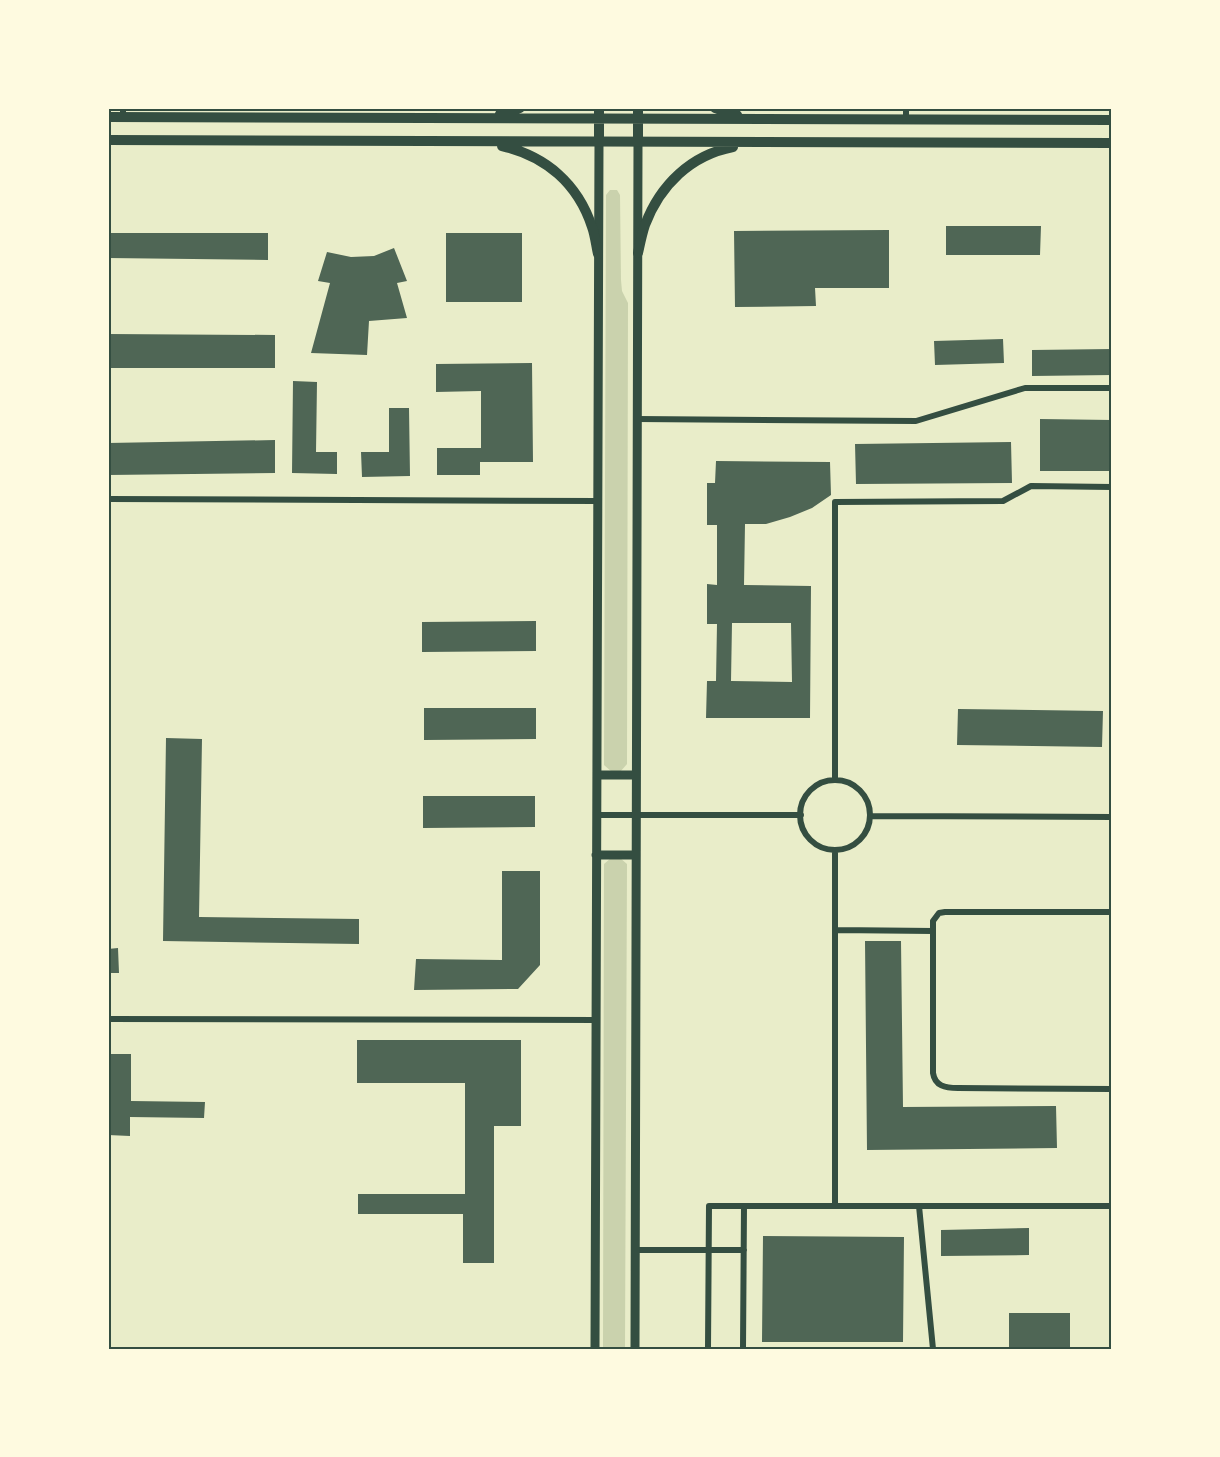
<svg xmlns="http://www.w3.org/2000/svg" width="1220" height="1457" viewBox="0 0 1220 1457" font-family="Figtree,sans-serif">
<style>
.green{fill:#cad2ad}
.building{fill:#4f6655;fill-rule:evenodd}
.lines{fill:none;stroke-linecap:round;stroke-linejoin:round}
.minor{stroke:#344e41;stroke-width:6}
.tertiary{stroke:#344e41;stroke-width:9}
.secondary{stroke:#344e41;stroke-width:10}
.neatline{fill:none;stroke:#344e41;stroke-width:2}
</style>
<rect width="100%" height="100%" fill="#e9edc9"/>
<path class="green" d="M610 190H617L620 195 621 280 622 291 628 303 627 764 620 772H612L604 765 606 195Z
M611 858H620L627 864 625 1349H603L604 864Z"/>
<path class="building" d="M946 226H1041L1040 255H946Z
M889 230V288H815L816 306 735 307 734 231Z
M108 233H268V260L108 258Z
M446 233H522V302H446Z
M394 248 407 281 397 283 407 318 369 321 367 355 311 353 330 283 318 281 327 252 351 257 374 256Z
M108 334 275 335V368H108Z
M1003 339 1004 363 935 365 934 341Z
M1112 349V375L1032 376V350Z
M532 363 533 462H480V475H437V448H481V391L436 392V364Z
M293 381 317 382 316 452H337V474L292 473Z
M389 408H409L410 476 362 477 361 452H389Z
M1040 419 1112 420V471H1040Z
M275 440V473L108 475V443Z
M1011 442 1012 483 856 484 855 444Z
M716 461 830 462 831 495 812 508 790 517 766 524H745L744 585 811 586 810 718H706L707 681H716L717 624H707V584L717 585V525H707V483H715ZM732 623H791L792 682 731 681Z
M536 621V651L422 652V622Z
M424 708H536V739L424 740Z
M958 709 1103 711 1102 747 957 745Z
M166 738 202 739 199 917 359 919V944L163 941Z
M423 796H535V827L423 828Z
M502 871H540V965L518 989 414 990 416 959 502 960Z
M865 941H901L903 1107 1056 1106 1057 1148 867 1150Z
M118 948 119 973H108V949Z
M357 1040H521V1126H494V1263H463V1214H358V1194H465V1083H357Z
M108 1054H131V1101L205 1102 204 1118 130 1117V1136L108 1135Z
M1029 1228V1255L941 1256V1230Z
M763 1236 904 1237 903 1342H762Z
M1009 1313H1070V1349H1009Z"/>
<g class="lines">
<path class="minor" d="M906 108V119
M123 117V108
M637 419 916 421 1025 388H1112
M108 499 598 501
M835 780V502L1003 501 1031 486 1112 487
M800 815a35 35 0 1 1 70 0a35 35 0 1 1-70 0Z
M597 815H801
M870 816 1112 817
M835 851V1206
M1112 912H945L939 913 933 921V1073C935 1086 945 1088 958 1088L1112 1089
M835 930 933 931
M108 1019 596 1020
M919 1206 933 1349
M635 1250H744
M708 1349 709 1206H1112
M743 1349 744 1206"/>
<path class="tertiary" d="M597 775H636
M596 855H636
M595 1349 599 142
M635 1349 638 142"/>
<path class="secondary" d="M638 108V142
M715 108 737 115
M500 114 520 108
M108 117 1112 120
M108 140 1112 143
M599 142V108
M502 146C546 156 578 184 592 227 595 235 596 245 598 254
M638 253C640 244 642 234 645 225 660 185 691 155 733 147"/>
</g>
<rect width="1220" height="1457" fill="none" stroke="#fefae0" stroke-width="219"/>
<rect x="110" y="110" width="1000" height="1238" class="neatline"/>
</svg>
